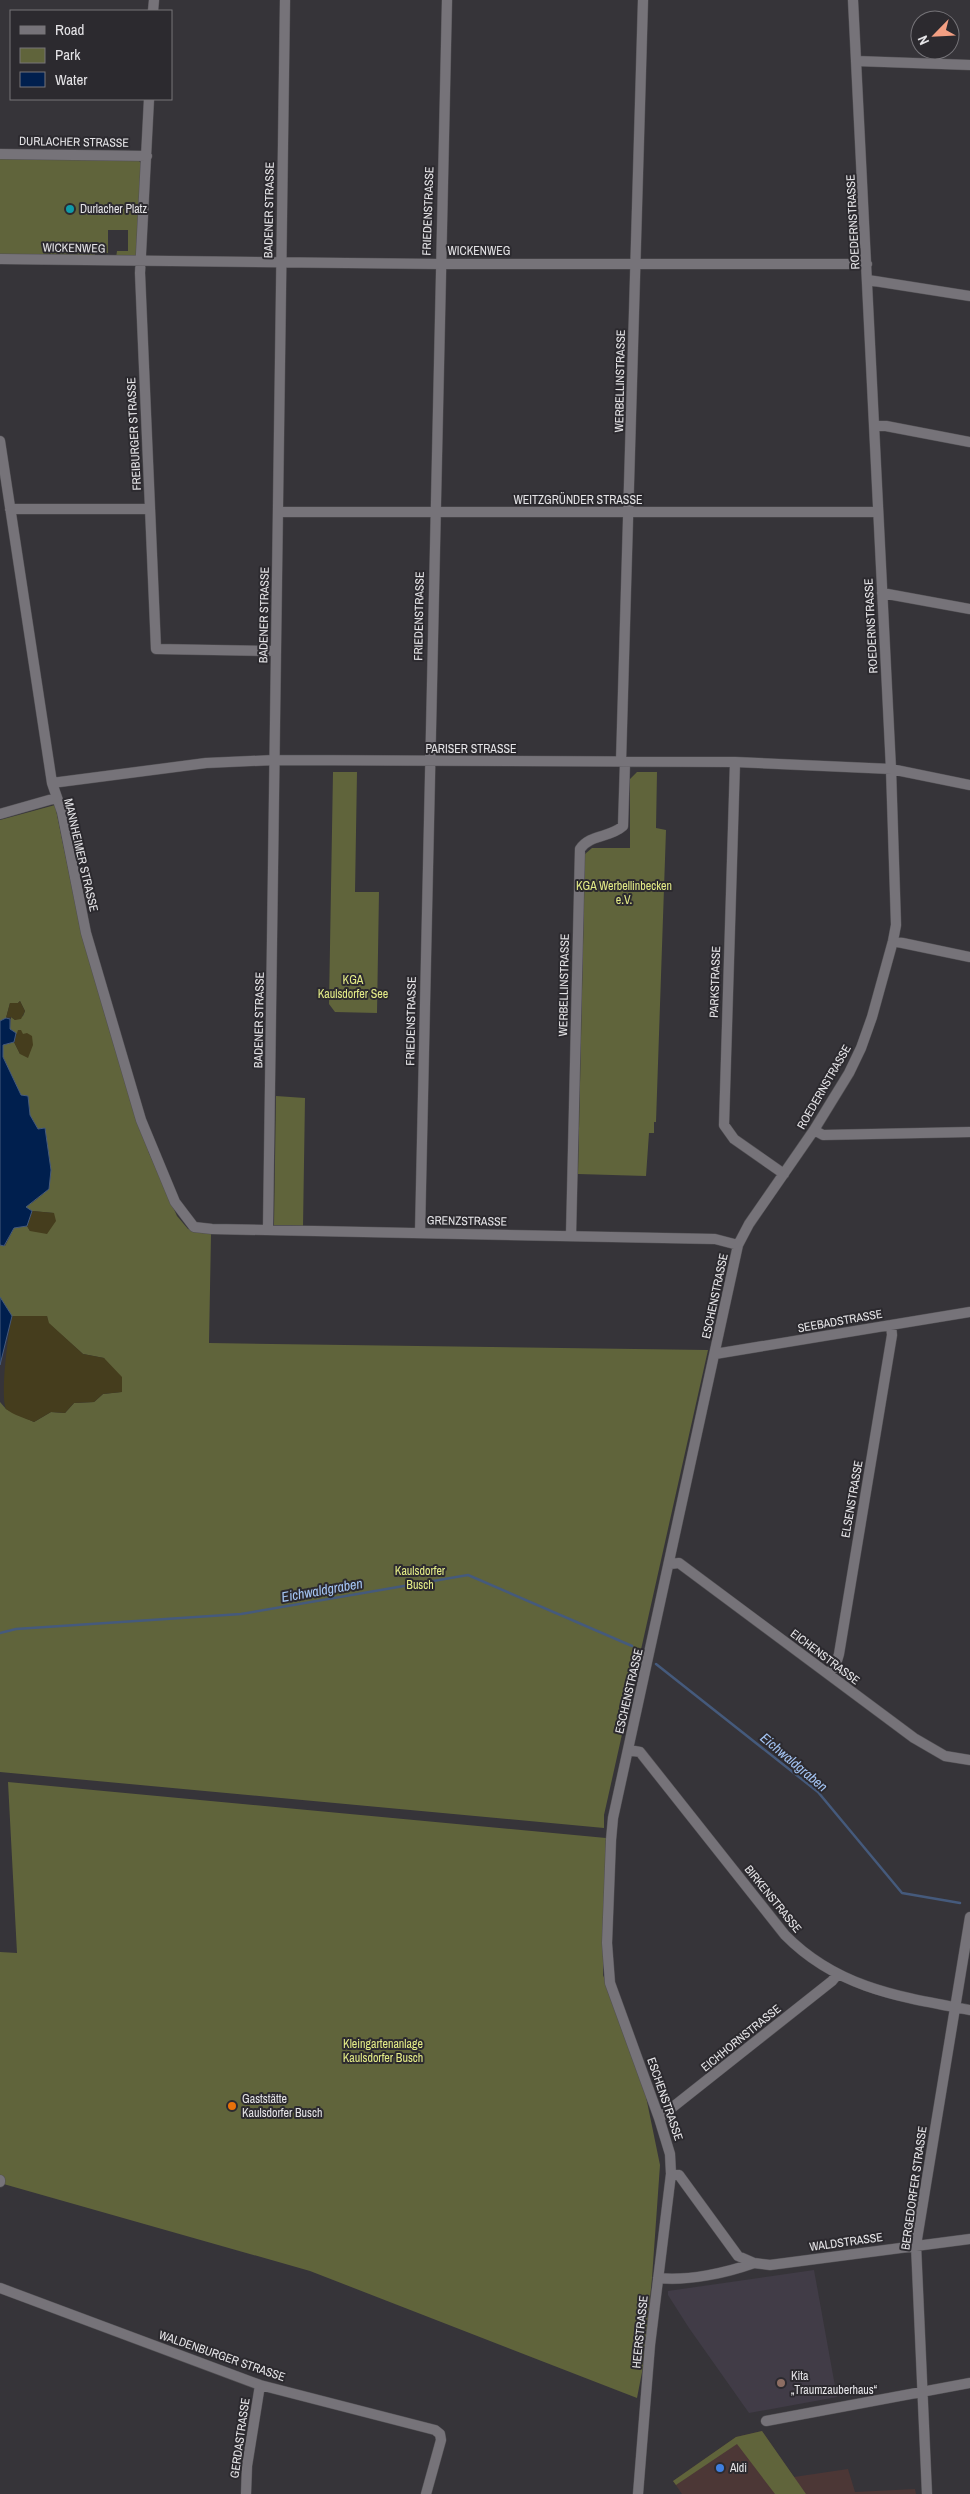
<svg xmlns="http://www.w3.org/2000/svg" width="970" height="2494" viewBox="0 0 970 2494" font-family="'Archivo Narrow',sans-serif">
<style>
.commercial{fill:#4c3736}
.built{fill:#413c47}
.green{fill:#60643b}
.sand{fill:#453d1d}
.water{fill:#001f4e;stroke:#455a7c}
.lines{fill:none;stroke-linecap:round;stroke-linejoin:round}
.stream{stroke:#455a7c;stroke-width:2.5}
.street-casing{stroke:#525054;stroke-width:11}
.street{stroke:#767379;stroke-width:10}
.culture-dot{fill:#0f9aa8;stroke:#2c2a2f;stroke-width:2}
.food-dot{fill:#e8710a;stroke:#2c2a2f;stroke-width:2}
.education-dot{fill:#8d6e63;stroke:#2c2a2f;stroke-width:2}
.shop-dot{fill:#3f7fe0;stroke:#2c2a2f;stroke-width:2}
.labels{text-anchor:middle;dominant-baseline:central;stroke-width:4;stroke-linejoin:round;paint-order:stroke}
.street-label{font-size:12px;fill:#e5e4e7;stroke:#2c2a2f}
.poi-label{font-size:12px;fill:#e5e4e7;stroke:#2c2a2f;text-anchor:start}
.park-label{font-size:12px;fill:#e4ec87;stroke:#2c2a2f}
.water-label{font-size:14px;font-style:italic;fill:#a4c4f3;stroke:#2c2a2f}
</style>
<rect width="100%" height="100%" fill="#363439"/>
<path class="commercial" d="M762 2431 794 2477 848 2469 855 2492 915 2489 916 2494H682L673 2481 736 2437Z"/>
<path class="built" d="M814 2270 837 2397 749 2413 689 2328 668 2295V2291Z"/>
<path class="green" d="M0 156 136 158 143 165 139 252 134 258H116L117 251H128V230H108V253H95V258L0 256Z
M333 772H357L355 892H379L377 1013 335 1012 329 1004Z
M637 772H657L656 828 666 830 656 1122H654V1133H649L646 1176 578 1174 585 854 592 848H630V779Z
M55 805 82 937 149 1153 177 1216 188 1229 211 1234 209 1343 708 1350 604 1815V1828L0 1772V1402L6 1409 34 1422 51 1412 65 1413 74 1403 94 1402 103 1394 121 1392 104 1358 83 1354 48 1323 47 1316H12L0 1297V1245L5 1246 14 1228 27 1226 30 1231 54 1213 32 1211 26 1207C52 1189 53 1186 47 1156 46 1147 46 1137 45 1128L38 1129 30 1115 28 1097 21 1095 3 1057V1045L14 1042 20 1054 23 1035 17 1034 10 1029 11 1017 15 1020 23 1016 25 1011 20 1001 18 1003H10L6 1018 0 1021V820Z
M276 1096 305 1098 303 1227 274 1225Z
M8 1782 606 1838 603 1975 644 2087 660 2165 652 2278 643 2367 637 2398 310 2271 0 2183V1952L17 1953Z
M762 2431 806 2494H775L737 2444 676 2485 673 2481 736 2437Z"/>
<path class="sand" d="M20 1001 25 1011 21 1019 15 1020 11 1017 6 1018 10 1003H18Z
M18 1030H21L23 1034 27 1033 32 1036 33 1045 28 1058 20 1054 14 1042Z
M32 1211 54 1213 56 1221 47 1234 30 1231 27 1226Z
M12 1316H47L49 1323 83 1354 104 1358 122 1377V1392L103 1394 94 1402 74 1403 65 1413 51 1412 34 1422C25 1418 13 1415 6 1409 0 1396 8 1334 12 1316Z"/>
<path class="water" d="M6 1018 10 1019V1029L16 1033 14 1042 3 1045V1057L21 1095 28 1096 30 1115 38 1129 45 1128 51 1170 49 1189 26 1207 32 1211 27 1226 14 1228 4 1246 0 1245V1021Z
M0 1297 12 1316 0 1365Z"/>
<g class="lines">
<path class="stream" d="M0 1633 16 1629 241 1614 468 1575 632 1646
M656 1664 818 1792 902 1893 960 1903"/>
<g class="street-casing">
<path id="street" d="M153 11 154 0
M856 61 970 65
M149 99 140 273 156 649 276 651
M0 154 147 156
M0 259 439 264H867
M868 280 970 296
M875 426H886L970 442
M0 441 52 783 62 812 86 933 141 1120 175 1202 194 1227 212 1229 715 1239 738 1245
M10 509H150
M278 512H878
M882 593 970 609
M621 762 643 0
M735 762 724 1125 734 1139 784 1174
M52 783 206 763 274 760 735 762 891 769 970 785
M0 814 56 798
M893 941 970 957
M814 1130 823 1135 970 1132
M268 1230 285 0
M420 1233 447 0
M571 1236 580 849C590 834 610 838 623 826L625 762
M715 1354 970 1312
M670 1564 679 1563 914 1738 945 1756 970 1760
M829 1674 836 1664 839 1654 892 1335 891 1325
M629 1750 640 1752 785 1935C837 1988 900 1997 970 2010
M659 2118 832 1981 837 1975
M671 2174 679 2175 738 2256 754 2263 770 2265 970 2239
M0 2182V2180
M658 2278C689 2281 726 2273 754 2263
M0 2288 260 2385 435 2430 440 2434 441 2440 426 2494
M766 2421 970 2383
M246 2494 247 2466 260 2385
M638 2494 650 2345 671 2174 670 2154 659 2118 610 1983 607 1943 611 1840 613 1818 738 1245 749 1224 814 1130 849 1073 861 1048 872 1017 893 941 896 925 891 769 853 0
M927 2494 916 2245 970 1917"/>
</g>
<use href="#street" class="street"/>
</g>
<circle class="culture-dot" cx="70" cy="209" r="5"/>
<circle class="food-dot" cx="232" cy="2106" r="5"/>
<circle class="education-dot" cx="781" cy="2383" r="5"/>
<circle class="shop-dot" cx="720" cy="2468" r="5"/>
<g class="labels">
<g class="street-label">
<text transform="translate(74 142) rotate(1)">DURLACHER STRASSE</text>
<text transform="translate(269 210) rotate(-89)">BADENER STRASSE</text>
<text transform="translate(428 211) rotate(-88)">FRIEDENSTRASSE</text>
<text transform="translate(853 222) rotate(-93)">ROEDERNSTRASSE</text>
<text transform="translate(74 248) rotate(1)">WICKENWEG</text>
<text x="479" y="251">WICKENWEG</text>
<text transform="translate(620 381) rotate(-89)">WERBELLINSTRASSE</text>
<text transform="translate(134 434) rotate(-93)">FREIBURGER STRASSE</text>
<text x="578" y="500">WEITZGRÜNDER STRASSE</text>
<text transform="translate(264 615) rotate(-89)">BADENER STRASSE</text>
<text transform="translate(419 616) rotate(-89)">FRIEDENSTRASSE</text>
<text transform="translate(871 626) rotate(-93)">ROEDERNSTRASSE</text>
<text x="471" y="749">PARISER STRASSE</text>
<text transform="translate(81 855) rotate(77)">MANNHEIMER STRASSE</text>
<text transform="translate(715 982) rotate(-88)">PARKSTRASSE</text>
<text transform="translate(564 985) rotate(-89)">WERBELLINSTRASSE</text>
<text transform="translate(259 1020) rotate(-89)">BADENER STRASSE</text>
<text transform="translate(411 1021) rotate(-89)">FRIEDENSTRASSE</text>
<text transform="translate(824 1087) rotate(-60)">ROEDERNSTRASSE</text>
<text transform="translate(467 1221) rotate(1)">GRENZSTRASSE</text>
<text transform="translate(715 1296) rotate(-78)">ESCHENSTRASSE</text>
<text transform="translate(840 1321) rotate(-10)">SEEBADSTRASSE</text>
<text transform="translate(852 1499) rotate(-80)">ELSENSTRASSE</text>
<text transform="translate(825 1657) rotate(37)">EICHENSTRASSE</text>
<text transform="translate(629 1691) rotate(-77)">ESCHENSTRASSE</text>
<text transform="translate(773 1899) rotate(51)">BIRKENSTRASSE</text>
<text transform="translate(741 2038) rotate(-39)">EICHHORNSTRASSE</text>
<text transform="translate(665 2099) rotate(71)">ESCHENSTRASSE</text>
<text transform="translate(914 2188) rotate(-82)">BERGEDORFER STRASSE</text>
<text transform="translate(846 2242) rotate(-8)">WALDSTRASSE</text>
<text transform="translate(640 2332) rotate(-84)">HEERSTRASSE</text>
<text transform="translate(222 2356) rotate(19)">WALDENBURGER STRASSE</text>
<text transform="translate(240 2438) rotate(-82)">GERDASTRASSE</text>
</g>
<g class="poi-label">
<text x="80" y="209">Durlacher Platz</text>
<text x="242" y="2099">Gaststätte<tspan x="242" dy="14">Kaulsdorfer Busch</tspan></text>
<text x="791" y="2376">Kita<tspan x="791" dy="14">„Traumzauberhaus“</tspan></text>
<text x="730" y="2468">Aldi</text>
</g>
<g class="park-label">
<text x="624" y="886">KGA Werbellinbecken<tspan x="624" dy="14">e.V.</tspan></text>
<text x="353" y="980">KGA<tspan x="353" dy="14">Kaulsdorfer See</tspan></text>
<text x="420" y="1571">Kaulsdorfer<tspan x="420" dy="14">Busch</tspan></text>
<text x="383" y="2044">Kleingartenanlage<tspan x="383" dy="14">Kaulsdorfer Busch</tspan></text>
</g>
<g class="water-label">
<text transform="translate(322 1590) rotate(-10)">Eichwaldgraben</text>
<text transform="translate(794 1762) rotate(40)">Eichwaldgraben</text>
</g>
</g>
<rect x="10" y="10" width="162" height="90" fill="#2c2a2f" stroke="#767479"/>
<rect x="20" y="26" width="25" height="8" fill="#767379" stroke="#767479"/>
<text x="55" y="35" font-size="15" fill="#e5e4e7">Road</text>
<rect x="20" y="48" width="25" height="15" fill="#60643b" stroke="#767479"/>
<text x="55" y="60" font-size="15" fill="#e5e4e7">Park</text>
<rect x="20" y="72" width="25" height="15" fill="#001f4e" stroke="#767479"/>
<text x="55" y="85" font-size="15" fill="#e5e4e7">Water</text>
<g transform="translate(935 35) rotate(246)"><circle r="24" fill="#2c2a2f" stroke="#767479"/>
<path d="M0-4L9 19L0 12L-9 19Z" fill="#f39f83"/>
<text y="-8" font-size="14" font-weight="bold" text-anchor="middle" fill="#e5e4e7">N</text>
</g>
</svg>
